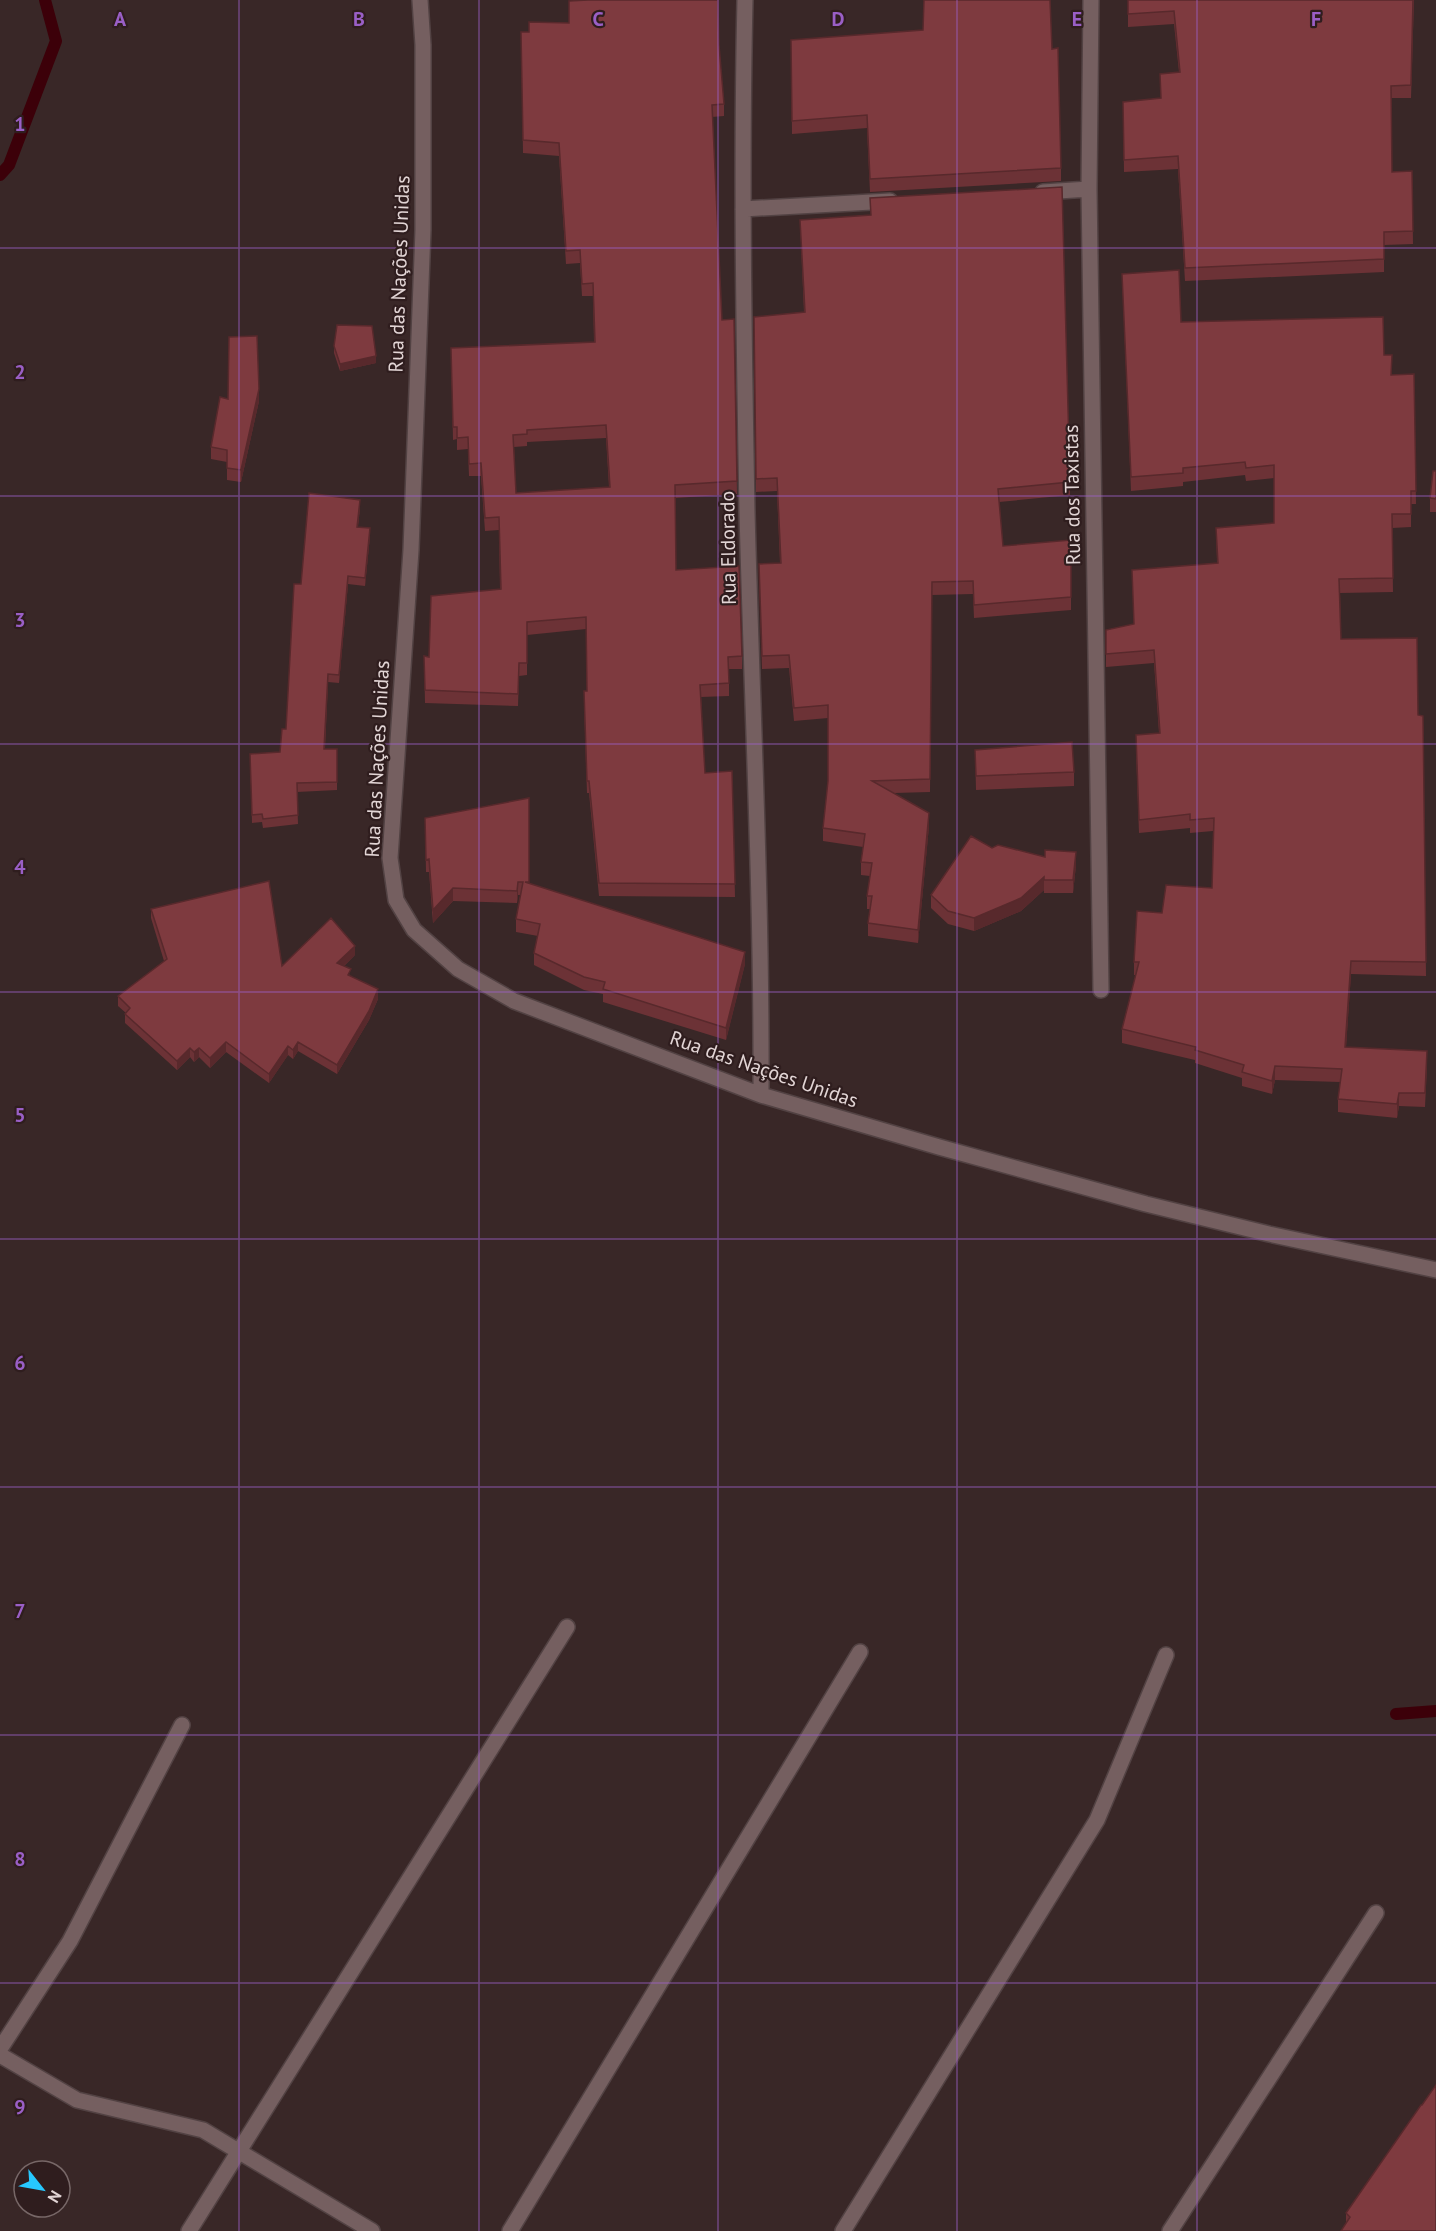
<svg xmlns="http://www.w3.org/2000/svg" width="1436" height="2231" viewBox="0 0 1436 2231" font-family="'PT Sans',sans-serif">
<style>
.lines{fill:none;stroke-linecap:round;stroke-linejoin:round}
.stream{stroke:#3c0009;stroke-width:12}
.minor-casing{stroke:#524243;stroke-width:18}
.minor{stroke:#755f60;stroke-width:15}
.wall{fill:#6c3236;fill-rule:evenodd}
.shaded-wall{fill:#58292c}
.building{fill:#7e3a3f;stroke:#58292c;stroke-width:1.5;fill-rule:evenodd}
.grid{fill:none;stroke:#9a5fc6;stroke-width:1.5;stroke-opacity:0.55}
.labels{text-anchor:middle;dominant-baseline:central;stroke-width:4.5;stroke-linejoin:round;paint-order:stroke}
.street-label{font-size:20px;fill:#e2d5d5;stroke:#2f1d1e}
.grid-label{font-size:20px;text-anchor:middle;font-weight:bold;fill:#9a5fc6;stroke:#2f1d1e;stroke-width:4.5;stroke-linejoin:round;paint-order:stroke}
</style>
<rect width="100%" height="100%" fill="#392727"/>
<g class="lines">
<path class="stream" d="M0 175 9 165 56 41 45 0
M1396 1714 1436 1711"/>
<g class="minor-casing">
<path id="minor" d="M420 0 423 45V230L411 550 390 858 396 900 414 930 458 969 514 1001 761 1095 939 1147 1146 1204 1269 1234 1436 1270
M745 0C741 170 744 341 747 512 752 706 762 900 761 1095
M1091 0 1089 189 1101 990
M1043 192 1089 189
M743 209 890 201
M0 2049 70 1941 182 1725
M0 2055 77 2100 203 2130 372 2231
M189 2231 567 1627
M510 2231 860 1652
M843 2231 1097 1820 1166 1655
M1170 2231 1376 1913"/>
</g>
<use href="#minor" class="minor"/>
</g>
<path class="wall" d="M1128 0H1414L1411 98H1391L1392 172 1412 171 1413 244 1384 245V272L1185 281 1178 169 1124 172 1123 102 1161 98 1160 74 1179 72 1174 24 1128 27Z
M569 23 719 45 724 104V116L712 117 722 320 734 319 737 494 675 498 676 570 742 656V669H729V696L701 697 705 773 732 771 735 897 599 896 589 793H587L584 703 587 691 586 629 527 635V675L519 676 518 706 425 703 424 656 429 657 500 589 499 530 485 531 481 476H469L468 449 457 450V439L453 440 451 348 594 342 593 296H582L580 263 566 264 559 156 523 153 521 32H529ZM606 438 609 487 516 493 514 447 527 446V442Z
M923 30 1052 49 1061 168V181L870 192 867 128 792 134 791 40Z
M870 198 1070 482V495L999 502 1003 546 1071 540V610L974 618 973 594 932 595 930 792 894 793 929 826 918 943 868 936V923L870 909H867V896L870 876 861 875V862L863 847 823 841V828L828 782V718L794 721 789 668 762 669 759 577 780 563 777 491 756 492 754 317 804 312 800 220 871 215Z
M1122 274 1181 322 1384 355 1392 375 1414 374 1416 504H1411V527L1392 528 1393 592 1340 593 1341 639 1418 715 1423 716 1426 976 1351 974 1346 1048 1427 1065 1425 1107 1399 1106 1397 1118 1338 1112V1099L1340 1082 1275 1080 1272 1094 1242 1086V1078L1195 1063V1060L1122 1043V1029L1136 975H1134V962L1162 913 1212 888 1213 831 1190 833V828L1139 833 1136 749 1159 733 1154 663 1106 667V630L1134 624 1132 570 1217 563 1216 528 1274 523V478L1246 481 1245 475 1183 482V486L1131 491Z
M334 346 376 363 340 371 334 353Z
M228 399 259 401 241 482 227 480V462L211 459V447Z
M1436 471V512H1430V498Z
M360 508 358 527 370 536 365 586 348 584 339 683 328 682 325 749H337V790L297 792 298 824 263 828 262 822 252 823 250 754 280 752 286 729 301 584Z
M975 750 1074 772V786L976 790Z
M529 798V884L745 964 726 1040 603 1002V994L584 990 534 965V953L538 936 516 932V919L521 895H518L517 903 453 901 433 923 429 872H426L425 818Z
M1076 865 1073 893H1044V890L1021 911 974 931 948 924 931 908V895Z
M151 909 282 966 355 955 344 966 351 977 378 999 369 1020 337 1074 298 1051 293 1059 288 1055 269 1083 226 1052 210 1068 199 1057 194 1062 190 1057 177 1070 125 1023V1014L126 1013 118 1006V996L164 961 151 918Z
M1422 2105 1346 2224V2213Z"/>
<path class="shaded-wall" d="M376 356V363L340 371V364Z
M259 389V401L241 482V470Z
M360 500V508L357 535V527Z
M370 528V536L365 586V578Z
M348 576V584L339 683V675Z
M929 813V826L918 943V930Z
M1076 852V865L1073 893V880Z
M1044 877V890L1021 911 974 931V918Z
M518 882V895L517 903V891Z
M453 888V901L433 923V910Z
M355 946V955L337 972V963Z
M745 952V964L726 1040V1028Z
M1351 961V974L1345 1061V1047Z
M378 989V999L369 1020 337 1074V1065Z
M226 1042V1052L210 1068V1058Z
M298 1042V1051L293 1059V1050Z
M288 1046V1055L269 1083V1074Z
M190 1048V1057L177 1070V1061Z
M199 1048V1057L194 1062V1052Z
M1275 1066V1080L1272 1094V1081Z
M1399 1093V1106L1397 1118V1104Z"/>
<path class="building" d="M588 0H718L719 45 724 104 712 105 722 320 734 319 737 481 675 485 676 570 739 566 742 656 728 657 729 683 700 685 705 773 732 771 735 884 599 883 589 781H587L584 691H587L586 617 527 622V663H519L518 694 425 690 424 656 429 657 431 596 501 589 499 517 485 518 481 463 469 464 468 437 457 438V427H453L451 348 595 342 593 283 582 284 580 250 566 251 559 143 523 140 521 32H529V22L569 23V1ZM606 425 610 487 516 493 513 435 527 434V430Z
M924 0H1050L1052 49 1058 48 1061 168 870 179 867 115 792 121 791 40 923 30Z
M1128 0H1413L1411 85 1391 86 1392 172 1412 171 1413 231 1384 232V259L1185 268 1178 156 1124 160 1123 102 1161 98 1160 74 1180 72 1174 11 1128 14Z
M1062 187 1070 482 998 489 1003 546 1071 540V597L974 605 973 581 932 582 930 779 872 781 929 813 918 930 868 923 872 896H867L872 863 861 862 865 834 823 828 828 781V705L794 708 789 655 762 656 759 564 781 563 777 478 756 479 754 317 805 312 800 220 871 215 870 198Z
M1179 270 1181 322 1383 317 1384 355H1392L1391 375 1414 374 1416 491H1411V514H1392L1393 578 1339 579 1341 639 1417 638 1418 715 1423 716 1426 962 1351 961 1345 1047 1427 1051 1425 1093H1399L1397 1104 1338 1099 1342 1069 1275 1066 1272 1081 1242 1072 1244 1065 1195 1050 1196 1047 1122 1029 1139 962H1134L1137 911 1162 913 1166 885 1212 888 1214 818 1190 820V814L1139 820 1136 735 1160 733 1154 650 1106 654V630L1134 624 1132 570 1218 563 1216 528 1274 523V465L1246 468 1245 462 1183 468V473L1131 477 1122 274Z
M337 325 372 326 376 356 340 364 334 346Z
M257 336 259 389 241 470 227 468V450L211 447 220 397 228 399 229 337Z
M1433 471H1436V499L1430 498Z
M309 493 360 500 357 527 370 528 365 578 348 576 339 675 328 674 324 749H337V782L297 783 298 815 263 819 262 814 252 815 250 754 280 752 282 729H286L294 584H301Z
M1072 742 1074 772 976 776 975 750Z
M529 798V882H525L745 952 726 1028 603 989 605 982 584 977 534 953 540 924 516 919 523 882H518L517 891 453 888 433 910 429 859 426 860 425 818Z
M971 836 992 848 998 845 1045 857V850L1076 852 1073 880H1044V877L1021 898 974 918 948 911 931 895Z
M269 881 282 966 331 918 355 946 337 963 351 969 348 975 378 989 369 1011 337 1065 298 1042 293 1050 288 1046 269 1074 226 1042 210 1058 199 1048 194 1052 190 1048 177 1061 125 1014 130 1008 118 996 167 959 151 909Z
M1436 2085V2231H1341L1350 2217 1346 2213 1421 2105H1422Z"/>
<path class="grid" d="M239 0V2231M479 0V2231M718 0V2231M957 0V2231M1197 0V2231M0 248H1436M0 496H1436M0 744H1436M0 992H1436M0 1239H1436M0 1487H1436M0 1735H1436M0 1983H1436"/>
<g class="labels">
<g class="street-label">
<text transform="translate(399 274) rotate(-88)">Rua das Nações Unidas</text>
<text transform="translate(1072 495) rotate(-91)">Rua dos Taxistas</text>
<text transform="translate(728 548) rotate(-91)">Rua Eldorado</text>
<text transform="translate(377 759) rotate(-87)">Rua das Nações Unidas</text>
<text transform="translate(764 1069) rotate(19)">Rua das Nações Unidas</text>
</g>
</g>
<g class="grid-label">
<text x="120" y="26">A</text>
<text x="359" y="26">B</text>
<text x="598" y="26">C</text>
<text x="838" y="26">D</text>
<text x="1077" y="26">E</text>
<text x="1316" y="26">F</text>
<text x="20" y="131">1</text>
<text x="20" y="379">2</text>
<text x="20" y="627">3</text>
<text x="20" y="874">4</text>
<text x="20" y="1122">5</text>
<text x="20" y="1370">6</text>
<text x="20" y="1618">7</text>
<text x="20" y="1866">8</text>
<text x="20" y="2114">9</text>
</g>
<g transform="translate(42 2189) rotate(121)"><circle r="28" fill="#2f1d1e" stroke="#776767" stroke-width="1.5"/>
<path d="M0-4.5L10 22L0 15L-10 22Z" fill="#27c8ff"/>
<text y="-9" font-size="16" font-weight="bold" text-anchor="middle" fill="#e2d5d5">N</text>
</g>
</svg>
